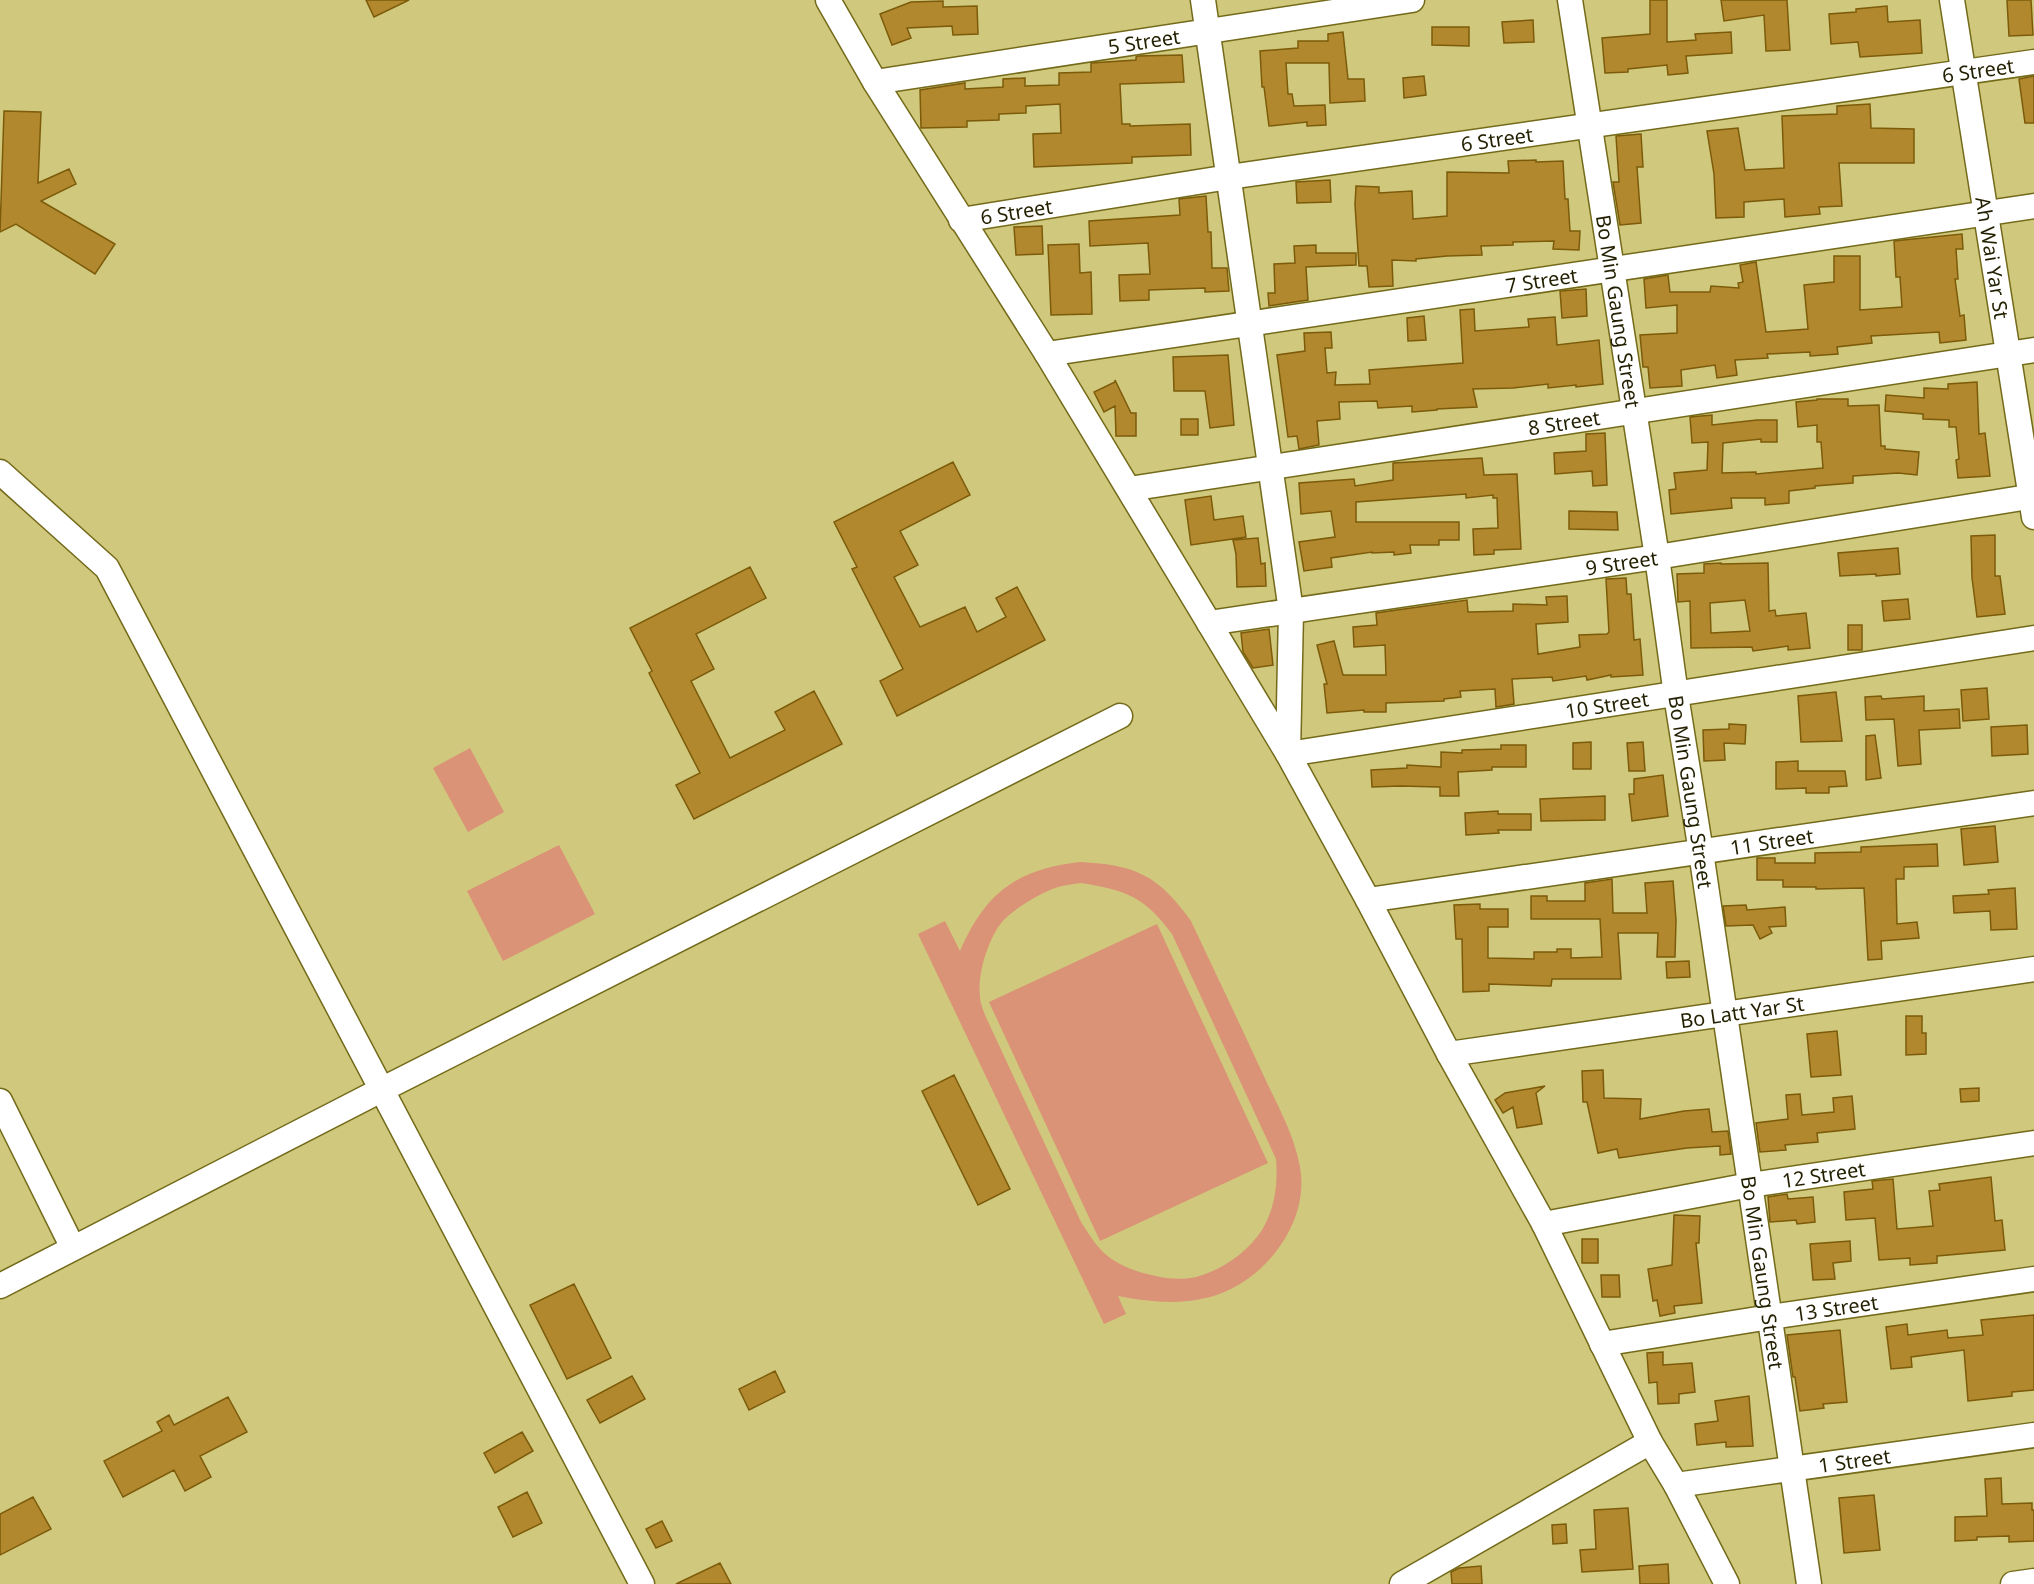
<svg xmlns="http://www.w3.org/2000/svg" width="2034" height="1584" viewBox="0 0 2034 1584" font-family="'Noto Sans',sans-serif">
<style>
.green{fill:#da9376;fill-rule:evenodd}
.building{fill:#b1882e;stroke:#7c5b0a;stroke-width:1.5;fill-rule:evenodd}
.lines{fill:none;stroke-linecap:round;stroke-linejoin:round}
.minor-casing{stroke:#736a1a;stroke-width:27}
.minor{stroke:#fff;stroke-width:24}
.labels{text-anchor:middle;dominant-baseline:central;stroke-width:5;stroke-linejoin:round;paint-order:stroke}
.street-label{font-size:20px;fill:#231f01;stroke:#ddd589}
</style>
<rect width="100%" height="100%" fill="#d0c87c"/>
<path class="green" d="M470 748 504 812 468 832 433 768Z
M559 845 595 914 503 961 467 891Z
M1080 862C1136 865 1158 875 1191 921 1214 970 1238 1020 1261 1070 1275 1101 1294 1133 1300 1167 1307 1206 1287 1244 1260 1269 1218 1307 1170 1306 1118 1296L1126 1314 1104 1324 918 934 945 921 960 951C985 893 1017 869 1080 862ZM1081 883C1126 890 1145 897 1172 934L1276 1159C1278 1184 1275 1208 1262 1230 1248 1252 1222 1270 1196 1277 1173 1283 1133 1273 1113 1260 1099 1251 1090 1236 1081 1222L985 1015C983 1009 980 1003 980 997 977 975 988 939 1002 922 1013 909 1042 892 1058 887 1065 885 1073 884 1081 883Z
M1157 924 1268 1163 1100 1241 989 1002Z"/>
<path class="building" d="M366 0H409L374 17Z
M1650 0H1667V42L1696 40 1695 34 1731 32 1732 53 1686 56 1688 73 1668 75 1667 65 1628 69V72L1605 73 1602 38 1650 34Z
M1721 0H1787L1790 50 1766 51 1764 15 1724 21Z
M2007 0H2031L2033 35 2009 36Z
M943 1V7L977 6 978 34 953 35 952 26 907 28 911 38 892 45 880 14 911 2Z
M1887 6 1888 22 1920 20 1922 53 1860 57 1858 42 1831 44 1829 14 1856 12V9Z
M1533 20 1534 42 1504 43 1502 22Z
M1432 27H1469V46L1432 45Z
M1343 32 1348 79H1364L1365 101 1330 103 1329 63H1286L1288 94H1292L1294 106 1325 105 1326 125 1307 126V122L1269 126 1264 87H1262L1260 51 1298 48V41H1328V34Z
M1182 55 1184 82 1120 84 1122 124H1130V126L1190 124 1191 155 1132 157V163L1034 167 1033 134 1061 133 1060 104 1026 106V113L999 114V120L967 121V127L921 128 920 90 965 83V89L1003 87V79L1025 78V86L1059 85V73L1091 72V63L1136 60V57L1138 56Z
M1424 76 1426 95 1404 98 1403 78Z
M2034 76V123H2025L2019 79Z
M1870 104 1871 128 1914 129V163H1839L1842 206 1819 207 1820 214 1785 217 1784 199 1744 202V217L1716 218 1714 174 1707 131 1738 128 1745 170 1784 168 1782 116 1837 114V106Z
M4 111 41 112 38 183 69 169 76 184 41 201 115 244 95 274 16 224 0 232Z
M1641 134 1643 167H1637L1641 223 1620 225 1613 182H1619L1616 136Z
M1536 160V162L1563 161 1565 199H1568L1570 231H1580L1579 250 1553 249 1554 241 1513 242V245L1481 246 1482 255 1447 256 1416 259V261L1392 260 1393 286 1369 287 1367 266H1359L1355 205 1356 186 1379 187V193L1412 191 1413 219 1447 216V172L1509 173 1508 161Z
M1330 180 1331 202 1297 203 1296 182Z
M1206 196 1208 232H1211L1212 268H1227L1229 291 1205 292V288L1149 290V300L1120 301 1119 275 1150 274 1148 243 1090 246 1089 221 1180 215 1179 199Z
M1042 226 1043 254 1016 255 1014 227Z
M1962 234 1963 249H1956L1958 279H1955L1960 316 1964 315 1966 340 1940 343 1939 332 1871 336 1872 343 1837 347 1838 354 1810 356V352L1767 354 1768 358 1735 360 1737 375 1717 378 1715 365 1681 370 1682 386 1650 388 1648 367H1643L1640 335 1677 333V305L1646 308 1644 279 1668 275 1670 292H1710L1711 286 1739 288 1738 283 1743 282 1740 265 1756 262 1766 332 1808 329 1804 285 1834 282V256H1860V310L1902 307 1900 277H1896L1894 241Z
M1079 244 1080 273 1091 272 1092 314 1051 315 1048 245Z
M1316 245V253H1356V265L1306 267 1308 300 1269 306 1268 293H1275L1274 264 1295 263 1294 246Z
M1586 289 1587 316 1562 318 1560 291Z
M1474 309 1475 331 1529 327 1528 319 1555 317 1557 345 1599 340 1603 384 1576 387V385L1548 388V384L1513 388 1473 389 1477 407 1437 409V410L1412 412V406L1378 408 1377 401 1339 402 1340 419 1317 421 1319 445 1299 449 1297 436 1288 437 1277 355 1305 351 1304 333 1331 332 1332 348H1325L1327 373 1336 372 1335 385 1370 384 1369 370 1463 363 1460 310Z
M1424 316 1426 340 1408 341 1407 318Z
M1228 355 1234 425 1210 428 1205 391H1174L1173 357Z
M1115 380 1131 413H1136V436H1116L1115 406 1104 412 1094 392 1115 382Z
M1977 382 1979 434 1985 433 1990 476 1958 478 1956 460 1959 459 1956 427H1949V420L1923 419V414L1885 411 1886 395 1924 398V388L1948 389V384Z
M1817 399H1848V406L1879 405 1881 446H1885V449L1919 452 1917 475 1898 473 1853 476V483L1815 486V488L1789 491V503L1765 505V498H1731L1732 508 1671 514 1669 490 1676 489 1674 473 1707 470 1708 442 1692 443 1690 417 1712 415V425L1757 420H1777V442H1761V439L1723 443 1722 473 1756 472V474L1823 468 1821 442H1817V425L1798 427 1796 402 1817 400Z
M1181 419H1198V435H1181Z
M1605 433 1607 485 1593 486 1592 471 1555 474 1554 453 1586 451V434Z
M1482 458 1484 475 1517 474 1521 549 1494 550V554L1474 555 1473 529 1498 528 1497 498H1493V495L1466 498V494L1356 502V522H1459V540H1439V545H1410L1411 553 1394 555V552L1372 553V552L1331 558 1332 567 1304 571 1299 542 1335 537 1331 511 1301 514 1299 483 1354 479 1355 486 1393 480V463Z
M953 462 970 495 900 531 918 565 894 577 920 627 965 607 977 632 1006 617 996 598 1017 587 1045 640 897 716 880 681 903 669 852 569 857 567 834 522Z
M1211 496 1214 520 1243 516 1246 537 1191 545 1185 500Z
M1569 511 1617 512 1618 530 1569 529Z
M1995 535V576H2000L2005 614 1977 617 1972 578 1971 536Z
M1258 538 1261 564 1265 563 1266 586 1237 587 1236 554 1233 540Z
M1898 548 1900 574 1876 576V574L1840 576 1838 553Z
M1721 563V564L1768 563 1769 611 1775 610 1776 616 1806 613 1810 648 1788 650V646L1753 651 1752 647 1691 648 1690 601 1678 602 1677 574 1704 573V564ZM1745 600 1750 631 1711 633 1710 603Z
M750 567 766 598 696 634 714 669 691 681 730 758 785 730 775 712 814 691 842 744 694 819 676 785 700 773 649 673 652 671 630 628Z
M1626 578 1627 594H1631L1634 640 1640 639 1643 675 1611 677V675L1587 680 1586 676 1553 681 1552 677 1512 679 1514 704 1496 707 1495 689 1460 691 1461 697 1444 699V701L1386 703V712H1364V710L1327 713 1324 684H1327L1317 645 1334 641 1343 675H1386L1385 645 1354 647 1353 627 1377 625 1376 613 1467 600 1468 612 1513 611V604L1547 605 1546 597 1567 596 1568 622 1536 624 1538 654 1580 647 1579 635 1607 634 1609 632 1606 579Z
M1908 599 1910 619 1884 621 1882 601Z
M1848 625H1862V650H1848Z
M1269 629 1273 665 1253 668 1243 652 1241 633Z
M1987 688 1989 719 1963 721 1961 690Z
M1836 692 1842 741 1801 742 1798 696Z
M1881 696 1882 699 1924 696V711L1959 709 1960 728 1919 730 1921 764 1898 766 1894 719 1866 720 1865 697Z
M1729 724 1746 725 1745 744 1724 743 1725 760 1704 761 1703 730 1729 729Z
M2027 725 2028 754 1992 756 1991 727Z
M1875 735 1881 778 1866 780V736Z
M1591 742V769H1573V743Z
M1643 742 1645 771H1629L1627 743Z
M1501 745H1526V767H1492V770L1458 772 1459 796H1440V787L1400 786 1372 787 1371 770 1407 768V765L1441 767V752L1462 753V750L1501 749Z
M1798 761V771H1845L1847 786 1829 787V793H1806V788L1776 789V762Z
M1663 775 1668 816 1632 821 1629 794H1634V779Z
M1605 796V820L1541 821 1540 799Z
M1498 811V814H1531V830H1498L1499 833 1466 835 1465 813Z
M1995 826 1998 862 1964 865 1961 829Z
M1937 844 1938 866 1904 867V879H1896L1897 924 1917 922 1919 938 1881 941 1882 959 1868 960 1864 888 1816 889V887H1783V880H1757V858H1775V863H1815V853L1861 852V847Z
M1612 879 1613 913H1647L1645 883 1673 881 1676 920 1675 957H1657L1658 933H1618L1621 979H1552L1551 986 1489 984V991L1463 992 1462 939H1456L1454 905 1480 904V909H1508V927H1488V958L1534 959V952H1557V949H1571V958L1602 957 1600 919H1531V896H1547V901H1585V883Z
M2015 888 2017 929 1991 930 1990 911 1954 913 1953 896 1989 894 1988 890Z
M1746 905 1747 910 1785 907 1786 926 1769 927 1772 933 1760 939 1753 925 1726 926 1723 906Z
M1689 961 1690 977 1667 978 1666 962Z
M1906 1016H1922V1033H1926V1054L1906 1055Z
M1837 1031 1841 1075 1811 1077 1807 1034Z
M1603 1070 1604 1098 1641 1099 1640 1119 1684 1111 1709 1109 1712 1132 1728 1131 1731 1154 1720 1155V1146L1687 1148 1619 1158 1617 1149 1598 1153 1587 1102H1583L1582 1071Z
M954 1075 1010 1189 978 1205 922 1091Z
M1545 1086 1536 1093 1542 1124 1517 1128 1513 1107 1503 1113 1495 1100 1505 1093Z
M1979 1088V1101L1961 1102 1960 1089Z
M1800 1094 1802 1115 1834 1112 1833 1098 1852 1096 1855 1129 1817 1133 1818 1142 1785 1145 1786 1150 1760 1152 1756 1123 1788 1119 1786 1095Z
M1991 1177 1995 1221 2002 1220 2005 1250 1937 1256V1263L1910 1265V1258L1879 1260 1875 1218 1846 1220 1844 1192 1873 1189 1872 1181 1893 1179 1897 1229 1933 1226 1929 1191 1940 1190 1939 1184Z
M1787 1194 1788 1199 1813 1197 1815 1222 1797 1224 1796 1220 1770 1222 1768 1197Z
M1674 1215 1700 1216 1699 1243H1696L1702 1303 1674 1306 1675 1313 1660 1316 1657 1300 1653 1301 1648 1269 1672 1265Z
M1582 1239H1598V1263H1582Z
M1850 1241 1851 1261 1833 1263 1835 1279 1813 1280 1810 1244Z
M1601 1275H1619L1620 1297H1602Z
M574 1284 611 1358 567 1379 530 1305Z
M2034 1315V1390L2012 1392V1396L1968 1401 1964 1350 1911 1357 1912 1367 1891 1369 1886 1327 1907 1324 1908 1335 1947 1330 1948 1338 1983 1335 1981 1320Z
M1840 1330 1847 1402 1823 1404 1824 1408 1800 1411 1795 1377H1793L1787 1335Z
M1663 1352V1365L1692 1363 1695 1392 1679 1394V1403L1658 1404 1657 1382 1649 1383 1647 1353Z
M775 1371 785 1392 749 1410 739 1389Z
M632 1376 645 1399 600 1423 587 1400Z
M1749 1396 1753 1446 1726 1447V1442L1697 1445 1695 1424 1718 1421 1715 1401Z
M228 1397 247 1432 200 1456 211 1477 185 1491 174 1470 123 1497 104 1461 162 1431 157 1422 169 1415 174 1425Z
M522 1432 533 1451 495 1473 484 1453Z
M2001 1478 2002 1504 2032 1503V1510H2034V1541L2009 1542V1536L1977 1537V1540L1955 1541V1517L1987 1516 1985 1479Z
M527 1492 542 1523 513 1537 498 1507Z
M1874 1495 1880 1550 1844 1553 1839 1498Z
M33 1497 51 1529 0 1555V1514Z
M1628 1508 1633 1569 1582 1572 1580 1550 1596 1549 1594 1510Z
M662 1521 672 1541 656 1548 646 1529Z
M1566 1524 1567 1543 1553 1544 1552 1525Z
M720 1563 731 1584H676Z
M1668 1564 1669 1584H1640L1639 1566Z
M1481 1566 1482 1584H1452L1451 1572 1459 1568Z"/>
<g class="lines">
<g class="minor-casing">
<g id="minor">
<path id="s1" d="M828 0 875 82 1047 354 1288 754 2034 638"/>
<path d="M1203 0 1291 611 1288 754 1368 900 1449 1054 1544 1224 1650 1442 1676 1485 1727 1584"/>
<path id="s2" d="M1570 0 1657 557 1676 695 1701 852 1809 1584"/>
<path id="s3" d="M1952 0 2034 517"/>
<path id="s4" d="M875 82 1412 0"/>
<path id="s5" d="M961 220 1229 177 2034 62"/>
<path id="s6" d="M1047 354 2034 206"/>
<path d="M0 472 107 568 642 1584"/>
<path id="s7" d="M1129 489 2034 350"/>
<path id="s8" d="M1209 623 1657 557 2034 496"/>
<path id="s9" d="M1368 900 2034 803"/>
<path id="s10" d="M1449 1054 2034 969"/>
<path d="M0 1101 73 1248"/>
<path id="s11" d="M1544 1224 1750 1185 2034 1143"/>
<path d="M0 1286 383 1089 1120 716"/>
<path id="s12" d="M1602 1344 1770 1317 2034 1279"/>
<path id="s13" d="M1676 1485 2034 1435"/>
<path d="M1402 1584 1650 1442"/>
<path d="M2013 1584 2034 1581"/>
</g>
</g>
<use href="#minor" class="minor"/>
</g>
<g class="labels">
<g class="street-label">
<text stroke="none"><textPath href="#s4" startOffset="272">5 Street</textPath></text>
<text stroke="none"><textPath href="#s5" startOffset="1028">6 Street</textPath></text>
<text stroke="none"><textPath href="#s5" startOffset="542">6 Street</textPath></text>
<text stroke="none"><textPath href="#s5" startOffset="56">6 Street</textPath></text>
<text stroke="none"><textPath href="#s3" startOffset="261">Ah Wai Yar St</textPath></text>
<text stroke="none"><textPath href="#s6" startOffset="500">7 Street</textPath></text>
<text stroke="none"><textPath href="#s2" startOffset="315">Bo Min Gaung Street</textPath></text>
<text stroke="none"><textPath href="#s7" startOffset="440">8 Street</textPath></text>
<text stroke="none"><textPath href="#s8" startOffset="417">9 Street</textPath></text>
<text stroke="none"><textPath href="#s1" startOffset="1206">10 Street</textPath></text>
<text stroke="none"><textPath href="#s2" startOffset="801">Bo Min Gaung Street</textPath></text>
<text stroke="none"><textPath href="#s9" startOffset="408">11 Street</textPath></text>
<text stroke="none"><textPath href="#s10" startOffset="296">Bo Latt Yar St</textPath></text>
<text stroke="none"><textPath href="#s11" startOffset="284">12 Street</textPath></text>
<text stroke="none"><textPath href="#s2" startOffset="1287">Bo Min Gaung Street</textPath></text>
<text stroke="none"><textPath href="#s12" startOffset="237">13 Street</textPath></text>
<text stroke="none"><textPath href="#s13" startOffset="180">1 Street</textPath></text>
</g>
</g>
</svg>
